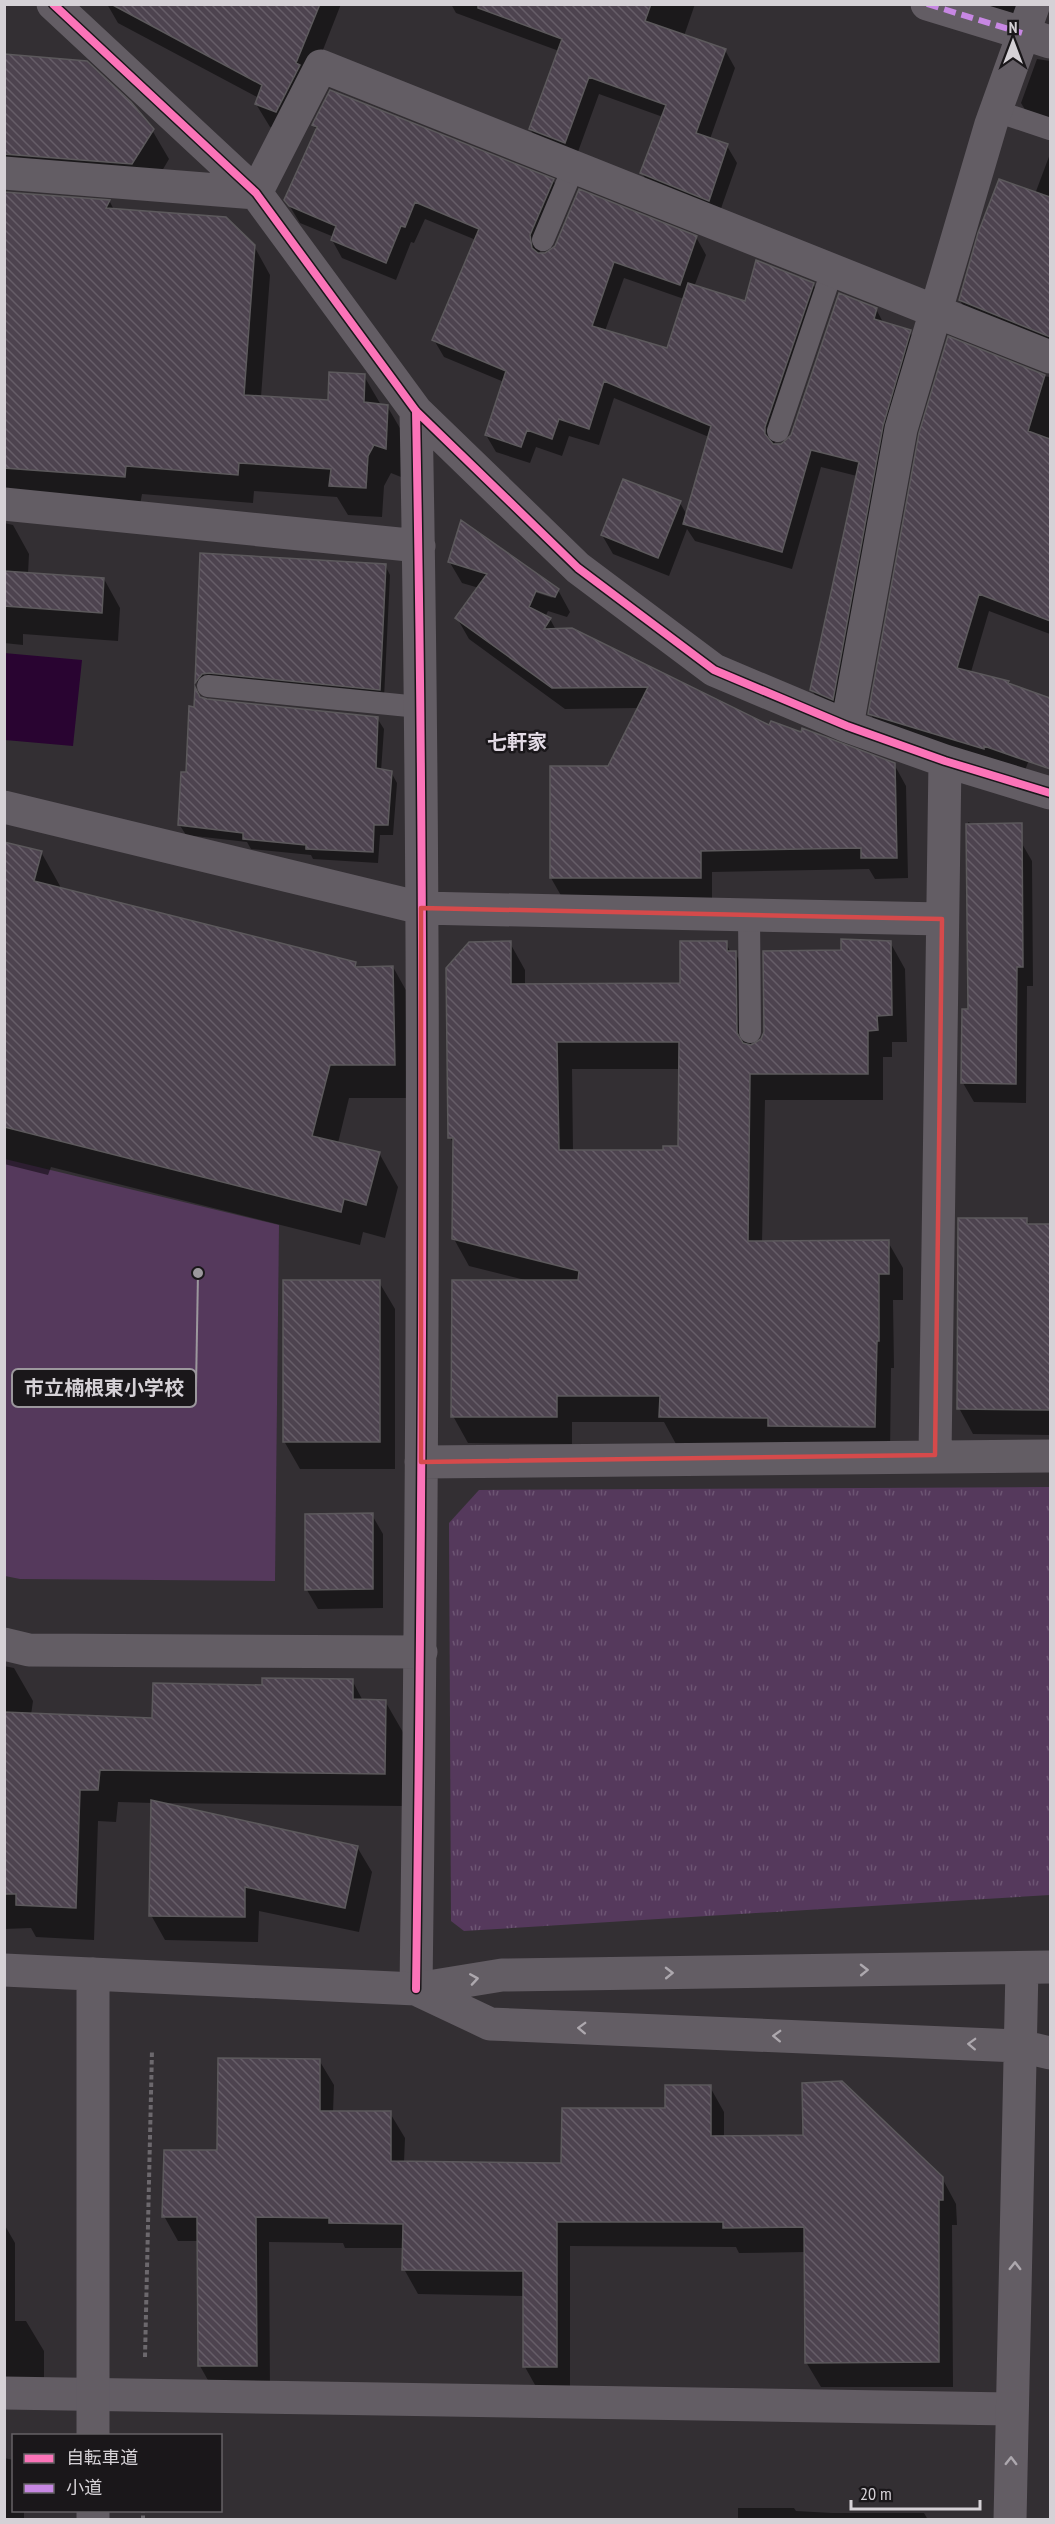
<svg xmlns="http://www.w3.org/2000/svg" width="1055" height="2524" viewBox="0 0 1055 2524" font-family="'PT Sans Narrow','Noto Sans JP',sans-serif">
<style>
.grass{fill:#55395c}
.park{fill:url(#park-tufts)}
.water{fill:#290431}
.shadow{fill:#0007;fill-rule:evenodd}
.building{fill:url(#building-back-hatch);stroke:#5c595c;stroke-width:1.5;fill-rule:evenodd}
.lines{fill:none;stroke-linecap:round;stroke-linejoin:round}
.path{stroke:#6c686d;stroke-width:4;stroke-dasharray:4.5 3;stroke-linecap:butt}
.service{stroke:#635d64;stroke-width:22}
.pedestrian{stroke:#635d64;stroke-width:33}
.minor{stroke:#635d64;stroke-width:33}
.tertiary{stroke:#635d64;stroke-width:33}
.quiet{stroke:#c787e3;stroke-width:6;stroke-dasharray:12 6;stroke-linecap:butt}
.cycleway-casing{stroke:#1a171a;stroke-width:11}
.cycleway{stroke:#fb73b8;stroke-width:8}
.oneway{stroke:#ada8ae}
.marked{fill:none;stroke:#d64a4b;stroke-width:4.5;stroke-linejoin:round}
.labels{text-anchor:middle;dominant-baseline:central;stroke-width:5;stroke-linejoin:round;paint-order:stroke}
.neighbourhood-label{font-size:20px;font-weight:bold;fill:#e4dce6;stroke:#1a171a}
.leader{fill:none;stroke:#9c989d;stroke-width:2}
.callout-dot{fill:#9c989d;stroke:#1a171a;stroke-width:2}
.callout{fill:#1a171a;stroke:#9c989d;stroke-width:2}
.callout-label{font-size:20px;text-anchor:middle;font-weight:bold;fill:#d5d1d6}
</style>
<defs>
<pattern id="park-tufts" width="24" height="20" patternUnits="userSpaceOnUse" patternTransform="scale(1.5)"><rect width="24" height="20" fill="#55395c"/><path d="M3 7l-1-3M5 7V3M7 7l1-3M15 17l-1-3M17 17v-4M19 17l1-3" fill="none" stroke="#6d5573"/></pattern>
<pattern id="building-back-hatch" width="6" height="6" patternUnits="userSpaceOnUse" patternTransform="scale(1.5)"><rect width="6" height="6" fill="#4d434f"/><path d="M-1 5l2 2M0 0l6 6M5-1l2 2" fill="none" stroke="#665d68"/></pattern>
</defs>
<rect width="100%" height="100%" fill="#332f33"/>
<path class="grass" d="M5 1159 279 1225 275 1581 20 1579 5 1576Z"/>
<path class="park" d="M1050 1487V1895L464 1931 451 1921 449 1523 479 1490Z"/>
<path class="water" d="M4 653 82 660 73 746 5 740Z"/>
<path class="shadow" d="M107 4H341L290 134 270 127 256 104 259 98 118 23Z
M451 4H695L684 36 725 50 735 68 710 139 727 146 737 163 718 217 652 190 642 173 663 117 599 94 575 160 541 146 530 129 559 51 456 13Z
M982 4H1037L1025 17Z
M4 55 152 130 169 159 149 193 12 185 4 191Z
M1037 59 1050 61V128L1032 121 1021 103Z
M313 125 553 180 563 198 539 254 696 237 706 255 694 287 746 303 813 284 823 301 774 445 787 443 876 309 884 324 910 332 920 349 842 716 822 707 812 690 857 476 821 467 792 569 695 541 687 529 669 576 613 554 602 535 680 503 687 515 709 437 614 398 599 445 569 436 562 456 536 447 530 463 496 452 486 435 504 382 444 357 434 340 476 240 425 219 414 243 411 242 396 280 342 258 332 240 334 237 300 223 286 200 317 131ZM624 278 684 299 668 350 605 331Z
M1050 154V350L970 318 960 300 1035 194Z
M4 193 110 202 114 210 254 246 270 275 261 397 330 401 364 376 381 405 387 406 404 435 401 477 391 473 384 486 382 517 348 515 337 497 254 491 253 503 142 494 140 505 12 515 4 522Z
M1043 376 1050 377V634L989 611 971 672 1008 682 1047 712 1024 773 880 731 870 713Z
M4 523 13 525 29 554 28 574 104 579 120 608 118 641 23 634V645L4 643Z
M202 555 385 565 390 575 384 698 201 691 197 683Z
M449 561 558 590 570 612 567 617 548 611 545 617 550 619 556 630 770 727 894 764 906 786 908 878 875 879 869 869 712 872V899H563L551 878 639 708 565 709 469 639 457 618 479 588 462 583ZM529 587 549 593 553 598 528 590Z
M199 698 377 718 384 729 381 771 391 772 397 783 393 835H380L378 863 313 859 311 855 251 849 247 842 186 835 179 824Z
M968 822 1021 842 1032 861 1033 986H1027L1026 1103 974 1102 963 1083 970 1010Z
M4 843 41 852 60 886 59 889 355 964 358 969 393 967 412 1001 413 1098H349L338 1143 379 1153 398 1187 385 1238 363 1232 360 1245 51 1167 48 1175 4 1164Z
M890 942 905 969 907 1042H892V1057H883V1100H765L762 1243 888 1242 903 1268V1300H893L894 1368H891L890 1454 676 1444 664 1422H572V1444L468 1443 453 1416 529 1281 469 1266 454 1239V1145L450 1137 510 943 525 970V986L681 984 726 943 731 953H735L750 979 751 1047 763 1040 842 951ZM572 1069H681L680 1147 664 1152H573Z
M1027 1220 1030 1225H1050V1435L973 1434 959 1408Z
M379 1282 395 1309V1469H300L284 1441Z
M372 1515 383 1534V1608L318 1609 307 1590Z
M4 1666 14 1668 33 1701 31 1715 154 1719 263 1686 352 1680 363 1701H385L404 1734 403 1806 163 1803 357 1847 372 1872 359 1932 259 1911 258 1942 165 1940 151 1915 153 1803 118 1802 116 1822 98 1821 94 1940 36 1937 31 1928 4 1929Z
M319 2060 334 2085 333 2113H390L405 2138 404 2162 563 2164 710 2087 724 2112V2138L942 2178 956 2204 957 2225H952L953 2387H821L806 2362V2252L739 2253 736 2247 570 2246V2392H539L525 2367V2296L418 2294 404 2269V2248H345L343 2243 269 2242 270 2391H214L200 2366 199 2241H178L164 2216 218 2152Z
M4 2224 15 2243V2321H26L44 2351V2391H4Z
M4 2458 14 2460V2510H24V2520H4Z
M738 2508H794L796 2511 832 2513H924L928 2520H738Z"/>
<path class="building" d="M111 4H320L296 63 300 65 276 112 255 104 262 85Z
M478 4H651L645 21 726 49 696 133 728 144 709 201 640 173 666 105 589 77 565 143 529 129 562 39 478 8Z
M4 54 87 61 131 102 154 129 132 164 4 154Z
M330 90 554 179 530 235 532 248 538 253H545L555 246 579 189 697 236 680 285 614 262 592 326 667 348 688 283 745 301 756 260 814 283 765 427V434L773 444H781L791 435 839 293 877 308 874 319 911 330 883 426 833 700 810 690 859 462 811 450 782 552 683 524 711 426 604 381 589 429 559 419 552 439 527 430 521 447 485 435 506 371 432 340 479 229 415 202 405 227 401 226 386 263 331 240 336 226 289 206 284 200 317 127 312 125Z
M999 179 1050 197V337L959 300 978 233Z
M4 192 110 200 106 208 226 217 255 245 244 395 328 400 329 372 365 374 364 402 388 405 386 449 374 445 368 456 366 488 329 486 331 469 239 463 238 475 126 466 125 477 4 468Z
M948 336 1045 375 1028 431 1050 439V621L979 594 957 668 1009 681 1008 683 1050 698V769L984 746V749L868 714 919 433Z
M623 479 681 501 658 558 601 535Z
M461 520 559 589 555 597 536 591 529 607 551 618 544 629 572 628 769 725 771 721 801 732 802 728 895 763 897 858H861V848L701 851V878H550V766H608L648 687 552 688 455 618 487 574 448 562Z
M200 553 386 564 380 690 209 673 202 674 195 683Z
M4 571 104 578 102 613 4 606Z
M195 687 200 697 207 699 378 717 376 768 392 771 388 825H374L373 852 306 849V845L243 839V833L178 825 181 772H186L189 706 194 707Z
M1022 823 1023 967H1017L1016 1084 961 1083 962 1009H968L966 824Z
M4 842 42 851 34 881 356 962 355 967 393 966 395 1065H330L312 1136 380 1152 366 1205 344 1199 341 1212 4 1127Z
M841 939 891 941 892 1015 877 1016 878 1030 868 1031V1074H750L748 1241 889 1240V1274H879V1341H877L875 1427 768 1426V1418L659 1417 660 1396H557V1417H451L452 1280H578L579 1271 452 1239 453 1138H448L446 968 469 942 511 941V984L680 983V941H727V951H736L737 1033 743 1043 751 1045 761 1039 764 1032 763 951 841 950ZM557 1042H679L678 1146H663V1150H559Z
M958 1218H1027V1224H1050V1410L957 1409Z
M283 1280H380V1442H283Z
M373 1513V1589L305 1590V1514Z
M262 1678 353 1679V1699L386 1700 385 1774 100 1770 98 1790H80L76 1908 16 1905V1894H4V1712L152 1718 153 1683 262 1685Z
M151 1800 358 1846 345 1908 245 1887V1917L149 1916Z
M218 2058 320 2059V2111H391V2161L561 2163 562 2108H665V2085H711V2136L803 2135 802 2083 842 2081 943 2177V2200H939V2362L805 2363 804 2227 723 2228V2222H557V2367H523V2271L402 2270 403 2224 329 2223V2218L256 2217 257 2366H198L197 2217H162L164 2150H217Z"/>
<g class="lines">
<path class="path" d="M145 2357 152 2050
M143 2520V2510"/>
<path class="service" d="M996 111 1050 129
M543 240 574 166
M778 431 833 268
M208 686 419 707
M749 915 750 1032"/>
<path class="pedestrian" d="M927 4 1022 33"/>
<path class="minor" d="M53 4 256 193 416 411 578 568 714 670 847 726 945 761 1050 793
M1022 33 1050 42
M4 173 256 193 321 66 1050 357
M416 411C426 937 423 1463 416 1989
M4 504 419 546
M847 726 901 429 991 124 1034 4
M4 807 421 908 942 919
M935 1455 945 761
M421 1462 1050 1456
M4 1644 29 1650 421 1652
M4 2393 1011 2409"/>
<path class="tertiary" d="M4 1970 416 1989 502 1975 1050 1967
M416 1989 490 2024 1020 2046 1050 2053
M93 2436V1974
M93 2520V2510
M1010 2520 1022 1968"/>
<path class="quiet" d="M927 4 1022 33"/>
<g class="cycleway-casing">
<path id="cycleway" d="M53 4 256 193 416 411 578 568 714 670 847 726 945 761 1050 793
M416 411C426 937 423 1463 416 1989"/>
</g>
<use href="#cycleway" class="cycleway"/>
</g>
<defs><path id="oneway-chevron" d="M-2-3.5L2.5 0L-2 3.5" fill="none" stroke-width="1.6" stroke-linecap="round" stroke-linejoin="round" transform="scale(1.5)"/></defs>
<g class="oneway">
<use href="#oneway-chevron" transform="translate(864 1970) rotate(-1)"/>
<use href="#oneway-chevron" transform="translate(669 1973) rotate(-1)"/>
<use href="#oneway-chevron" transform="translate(474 1979) rotate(-9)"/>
<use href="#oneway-chevron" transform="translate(582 2028) rotate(-178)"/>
<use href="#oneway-chevron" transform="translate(777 2036) rotate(-178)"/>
<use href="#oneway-chevron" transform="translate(972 2044) rotate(-178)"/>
<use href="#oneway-chevron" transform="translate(1015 2266) rotate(-89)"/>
<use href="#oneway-chevron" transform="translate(1011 2461) rotate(-89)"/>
</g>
<path class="marked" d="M421 908 942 919 935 1455 421 1462Z"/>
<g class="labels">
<g class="neighbourhood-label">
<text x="517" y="742">七軒家</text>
</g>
</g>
<path class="leader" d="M198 1273L196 1388"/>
<circle class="callout-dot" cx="198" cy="1273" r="6"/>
<rect class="callout" x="12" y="1369" width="184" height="38" rx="6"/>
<g class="callout-label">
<text x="104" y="1395">市立楠根東小学校</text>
</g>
<rect width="1055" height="2524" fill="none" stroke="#d5d1d6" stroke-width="12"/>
<rect x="12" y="2434" width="210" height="78" fill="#1a171a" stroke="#656165" stroke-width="1.5"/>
<rect x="24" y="2454" width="30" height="9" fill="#fb73b8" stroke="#656165" stroke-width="1.5"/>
<text x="66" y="2464" font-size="18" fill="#d5d1d6">自転車道</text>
<rect x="24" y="2484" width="30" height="9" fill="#c787e3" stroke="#656165" stroke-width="1.5"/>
<text x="66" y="2494" font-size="18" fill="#d5d1d6">小道</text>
<g transform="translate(1013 42)" stroke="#1a171a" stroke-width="4.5" paint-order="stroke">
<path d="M0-4.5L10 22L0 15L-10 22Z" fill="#d5d1d6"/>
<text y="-9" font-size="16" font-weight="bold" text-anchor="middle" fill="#d5d1d6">N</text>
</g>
<path d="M851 2500v9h129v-9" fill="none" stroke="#d5d1d6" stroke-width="3"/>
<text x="860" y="2500" font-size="18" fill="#d5d1d6" stroke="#1a171a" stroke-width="4.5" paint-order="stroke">20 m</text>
</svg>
